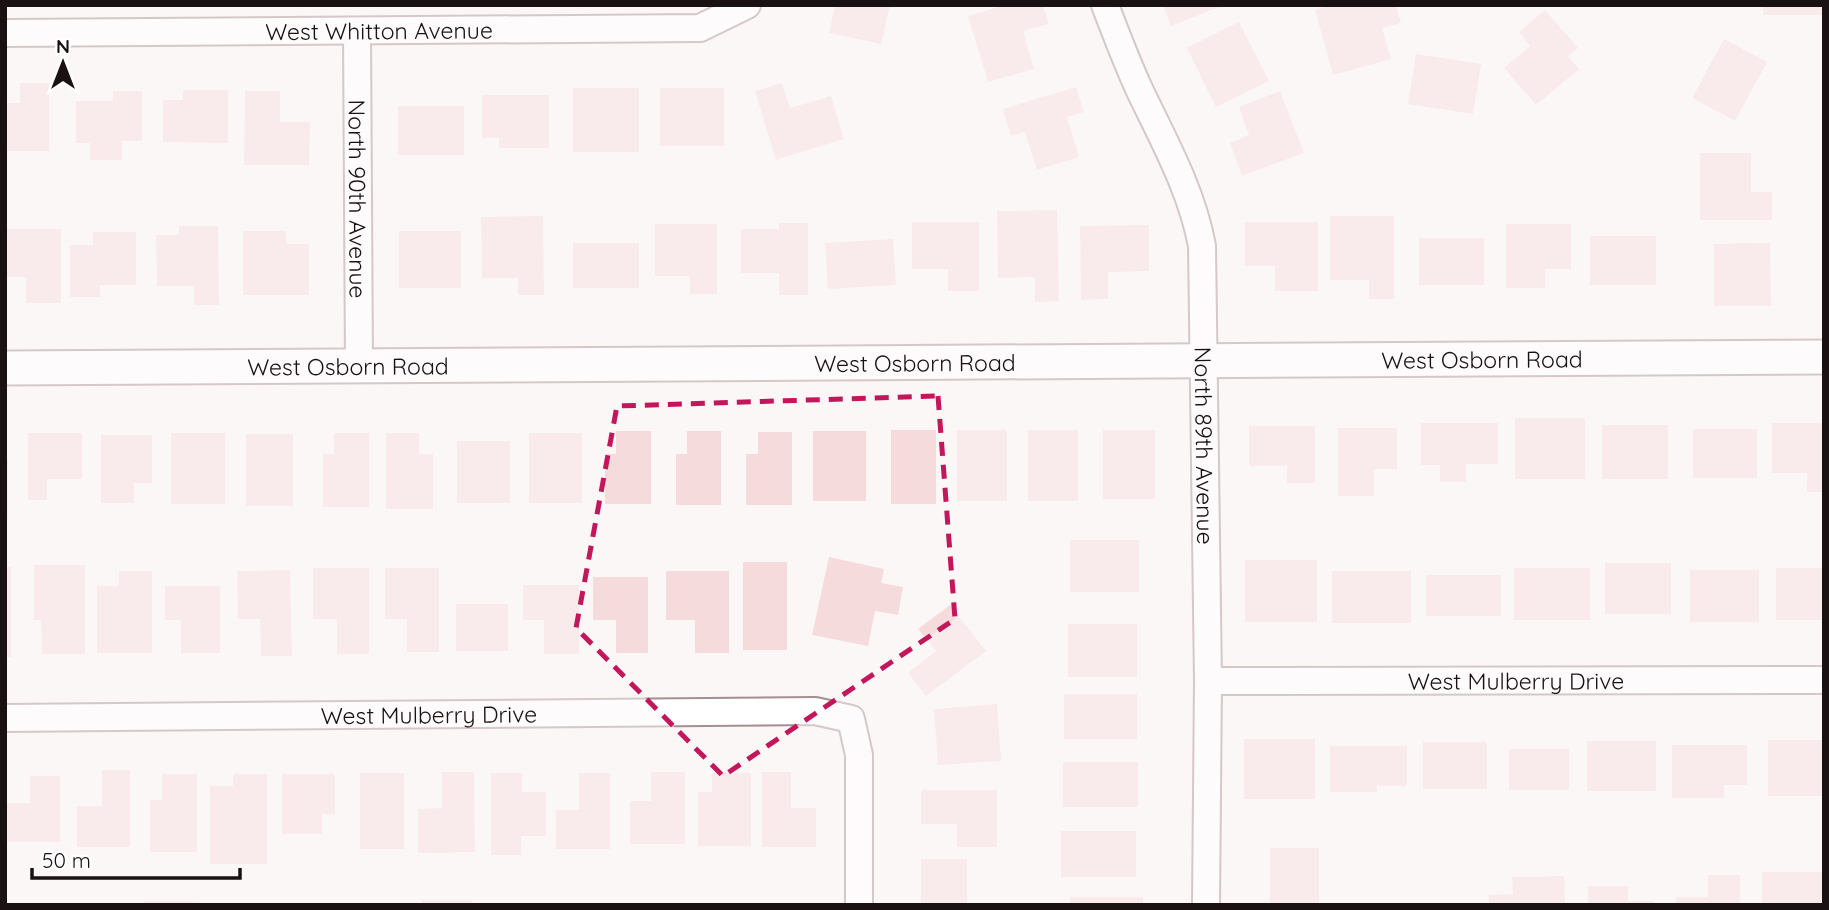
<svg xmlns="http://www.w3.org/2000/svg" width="1829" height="910" viewBox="0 0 1829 910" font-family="Quicksand,sans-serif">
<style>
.building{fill:#f6dbdd}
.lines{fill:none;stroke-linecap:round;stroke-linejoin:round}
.minor-casing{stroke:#a68e90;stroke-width:30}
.tertiary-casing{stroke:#a68e90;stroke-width:37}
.minor{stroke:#fff;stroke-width:26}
.tertiary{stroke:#fff;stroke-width:33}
.marked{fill:none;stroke:#c2185b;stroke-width:5;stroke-dasharray:14 9;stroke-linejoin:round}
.labels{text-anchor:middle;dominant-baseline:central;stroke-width:7;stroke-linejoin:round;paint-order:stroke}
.street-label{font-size:23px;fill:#1a1112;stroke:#fff}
</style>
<rect width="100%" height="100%" fill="#fcf7f7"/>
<path class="building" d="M835 5H890L881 44 829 33Z
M1005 5H1043L1049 24 1023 31 1034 69 988 82 968 16Z
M1163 5H1224L1171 26Z
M1330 5H1396L1401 23 1382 28 1391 59 1333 75 1315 10Z
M1763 5H1824V15H1763Z
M1545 10 1578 48 1568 56 1579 69 1536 105 1504 68 1530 46 1519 32Z
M1239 22 1269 81 1216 107 1187 48Z
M1724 39 1767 62 1735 121 1692 98Z
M1416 54 1481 64 1473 114 1408 104Z
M20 83H49V151H5V103H20Z
M782 83 790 108 831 96 844 139 776 160 755 91Z
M1076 87 1084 112 1067 117 1079 157 1037 170 1025 132 1011 136 1003 109Z
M573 88H639V152H573Z
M660 88H724V146H660Z
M183 90H228V143L163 142V100H183Z
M113 91H142V141H122V160H90V143H76V101H113Z
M245 91H280V122H310L309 165H244Z
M1280 91 1304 153 1242 176 1230 143 1249 135 1239 107Z
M482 95H549V148H499V138H482Z
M398 106H464V155H398Z
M1700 153H1751V192H1772V220H1700Z
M1057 210 1059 301 1035 302V277L998 278 997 211Z
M543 216 544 295H518V278H482L481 217Z
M1330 216H1394V299H1369V280H1330Z
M912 222H979V291H948V269H912Z
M1245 222H1318V291H1275V266H1245Z
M779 223H808V295H779V273H741V229H779Z
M655 224H717V294H690V276H655Z
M1506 224H1571V269H1545V288H1506Z
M1149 225V271L1108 272V299L1081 300 1080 226Z
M179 226H218L219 305H194V286H157L156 235H179Z
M5 229H61V303H26V277H5Z
M243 231H286V244H309V295H243Z
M399 231H461V288H399Z
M93 232H136V285H100V297H70V245H93Z
M1590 236H1656V285H1590Z
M1419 238H1484V285H1419Z
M893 239 896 285 828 289 825 243Z
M573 243H639V288H573Z
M1770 243 1771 306H1714V244Z
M1515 418H1585V479H1515Z
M1421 423H1498V464H1466V482H1440V465H1421Z
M1772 423H1824V492H1807V473H1772Z
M1602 425H1668V479H1602Z
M1249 426H1315V483H1287V466H1249Z
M1338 428H1397V469H1374V496H1338Z
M1693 429H1757V478H1693Z
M891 430H936V504H891Z
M957 430H1007V501H957Z
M1028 430H1078V501H1028Z
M1103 430H1155V499H1103Z
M616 431H651V504H605V454H616Z
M687 431H721V505H676V454H687Z
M813 431H866V501H813Z
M758 432H792V505H746V454H758Z
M28 433H82V479H47V500H28Z
M171 433H225V504H171Z
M334 433H369V507H323V454H334Z
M386 433H419V454H433V509H386Z
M529 433H582V503H529Z
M246 434H293V506H246Z
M101 435H152V483H134V503H101Z
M457 441H510V503H457Z
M5 459H8V519H5Z
M1070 540H1139V592H1070Z
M829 557 884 569 881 583 903 587 898 615 875 611 868 646 812 635Z
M1245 560H1317V622H1245Z
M743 562H787V650H743Z
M1605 563H1671V614H1605Z
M34 565H85V654H42L41 620H34Z
M5 567H11V657H5Z
M313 568H369V654H337V619H313Z
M385 568H439V652H407V619H385Z
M1514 568H1590V620H1514Z
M1776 568H1824V620H1776Z
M290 570 292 656H261L260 619H238L237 571Z
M1690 570H1759V622H1690Z
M119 571H152V653H97V586H119Z
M666 571H729V653H695V620H666Z
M1332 571H1411V623H1332Z
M1426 575H1501V616H1426Z
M593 577H648V653H616V620H593Z
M523 585H579V654H544V620H523Z
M165 586H220V653H181V620H165Z
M456 604H508V651H456Z
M950 605 986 651 926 696 908 673 936 651 918 629Z
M1068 624H1137V677H1068Z
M1064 694H1137V739H1064Z
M997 704 1001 761 938 765 934 709Z
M1244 739H1315V799H1244Z
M1768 740H1824V796H1768Z
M1587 741H1656V791H1587Z
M1423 742H1487V789H1423Z
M1672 745H1747V785H1724V798H1672Z
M1330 746H1407V786H1377V792H1330Z
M1509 749H1569V790H1509Z
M1063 762H1138V807H1063Z
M102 770H130V847H77V806H102Z
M442 772H474L475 852 418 853V809L442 808Z
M651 772H685V844H630V801H651Z
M762 772H791V808H816V847H762Z
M360 773H404V849H360Z
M491 773H522V792H546V836H521V855H491Z
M579 773H610V849H556V810H579Z
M712 773H751V846H698V792H712Z
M162 774H197V852H150V800H162Z
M233 774H267V864H210V786H233Z
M282 774H335V814H322V834H282Z
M30 776H60V842H6V803H30Z
M921 790H997V847H957V824H921Z
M1061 831H1136V877H1061Z
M1270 848H1319V905H1270Z
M921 859H967V905H921Z
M1762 872H1824V905H1762Z
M1708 875H1740V905H1676V897H1708Z
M1564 876 1565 905H1489V895L1513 894 1512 877Z
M1588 886H1628V901H1654V905H1588Z
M1070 897H1143V905H1070Z
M422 900H472V905H422Z
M144 902H199V905H144Z"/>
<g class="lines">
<g class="minor-casing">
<g id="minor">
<path id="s1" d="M1105 5C1116 34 1127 63 1140 91 1164 141 1192 191 1202 246L1208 681 1206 905"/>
<path id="s2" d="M357 31 359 366"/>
<path id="s3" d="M5 33 700 28 747 5"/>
<path id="s4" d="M1208 681 1824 680"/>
<path id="s5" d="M5 718 815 711 851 719 859 755V905"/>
</g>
</g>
<g class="tertiary-casing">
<g id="tertiary">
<path id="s6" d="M5 368 1824 357"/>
</g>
</g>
<use href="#minor" class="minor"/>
<use href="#tertiary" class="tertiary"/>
</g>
<path d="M0 0H1829V910H0ZM938 396 955 619 723 776 576 628 617 406Z" fill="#fcf7f7" fill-opacity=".55" fill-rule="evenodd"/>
<path class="marked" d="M938 396 955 619 723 776 576 628 617 406Z"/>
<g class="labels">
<g class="street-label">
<text stroke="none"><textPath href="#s3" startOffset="374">West Whitton Avenue</textPath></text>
<text stroke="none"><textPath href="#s2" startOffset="168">North 90th Avenue</textPath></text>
<text stroke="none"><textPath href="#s6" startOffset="1477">West Osborn Road</textPath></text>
<text stroke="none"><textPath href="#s6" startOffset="910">West Osborn Road</textPath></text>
<text stroke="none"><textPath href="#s6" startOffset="343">West Osborn Road</textPath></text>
<text stroke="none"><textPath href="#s1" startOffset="460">North 89th Avenue</textPath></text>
<text stroke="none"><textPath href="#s4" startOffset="308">West Mulberry Drive</textPath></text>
<text stroke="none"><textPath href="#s5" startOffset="424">West Mulberry Drive</textPath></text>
</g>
</g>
<rect width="1829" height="910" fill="none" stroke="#1a1112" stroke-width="14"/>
<g transform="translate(63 63)" stroke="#ffffff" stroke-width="5" paint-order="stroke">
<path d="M0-5L12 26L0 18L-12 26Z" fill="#1a1112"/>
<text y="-10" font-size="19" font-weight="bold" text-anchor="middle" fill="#1a1112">N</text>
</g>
<path d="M32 868v10h208v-10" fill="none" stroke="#1a1112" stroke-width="3.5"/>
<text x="42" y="868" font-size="21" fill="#1a1112" stroke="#ffffff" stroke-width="5" paint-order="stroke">50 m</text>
</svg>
